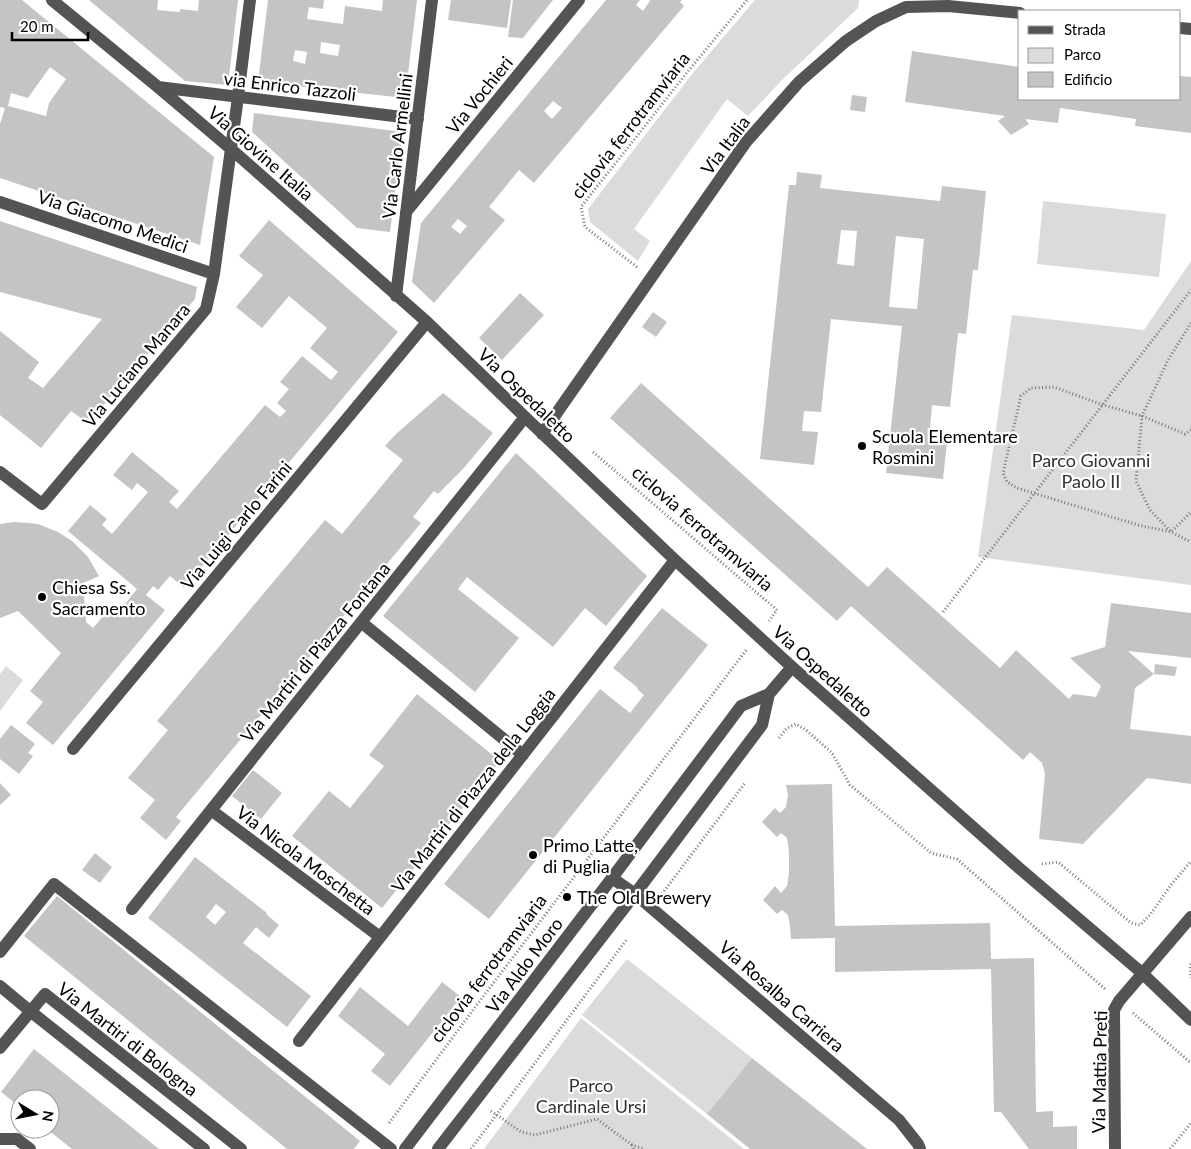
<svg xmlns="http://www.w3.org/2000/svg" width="1191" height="1149" viewBox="0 0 1191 1149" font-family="Lato,sans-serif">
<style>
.green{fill:#dbdbdb}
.building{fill:#c4c4c4;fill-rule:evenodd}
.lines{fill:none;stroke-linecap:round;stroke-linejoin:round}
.path{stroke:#767676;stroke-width:3;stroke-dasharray:1 2.5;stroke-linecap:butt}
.minor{stroke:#545454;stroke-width:12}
.poi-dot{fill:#000;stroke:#fff;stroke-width:2}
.labels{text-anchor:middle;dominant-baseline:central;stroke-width:4.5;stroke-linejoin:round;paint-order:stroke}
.street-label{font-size:18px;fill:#000;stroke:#fff}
.poi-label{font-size:18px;fill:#000;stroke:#fff;text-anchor:start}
.park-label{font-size:18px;fill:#323232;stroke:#fff}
</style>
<rect width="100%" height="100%" fill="#fff"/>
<path class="green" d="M755 0H859L858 8 782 80 748 116 727 99 634 229 650 241 638 261 590 222 588 209 693 73Z
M1043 201 1166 214 1159 277 1037 264Z
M1191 261V585L978 557 1012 315 1144 330Z
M6 666 23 680 0 711V674Z
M627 959 752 1058 707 1114 582 1015Z
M581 1018 744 1149H484Z"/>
<path class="building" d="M0 0H22L214 157 200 245 0 178V124L5 108 0 107ZM50 67 66 79 49 103 46 116 8 106 11 93 28 98Z
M89 0H158L157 10 180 12V9L198 11 199 0H238L228 85 185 81Z
M268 0H324L323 9 309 7 307 19 343 24 345 6 382 11 383 0H417L405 98 258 82ZM321 42 340 45 338 56 320 53ZM295 50 307 52 305 64 293 61Z
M451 0H511L507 28 448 20Z
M513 0H553L523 38 508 37Z
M606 0H640L636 5 643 11 650 1 649 0H682L680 2 684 6 534 183 519 170 489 207 505 220 434 303 412 282 421 223ZM553 101 562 108 552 119 544 111ZM458 219 467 226 460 234 451 227Z
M912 51 1020 67V99H1180V76L1191 77V133L1135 126 1136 119 1060 108 1058 123 1025 119 1029 124 1011 135 998 121 1005 116 905 102Z
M852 95 867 97 865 112 850 110Z
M254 113 403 132 390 232 357 228 252 132Z
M797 172 822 175 820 188 940 201 942 186 986 191 978 270H973L966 334 958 333 950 407 932 405 929 441 947 443 943 479 886 473 902 326 831 319 821 412 804 411 802 431 818 432 814 465 760 459 789 185H796ZM841 230 857 231 854 266 837 264ZM896 236 924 239 917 309 889 307Z
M269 220 398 332 184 588 170 576 158 590 153 586 146 595 165 610 53 745 26 723 43 702 30 691 61 653 18 611 0 618V524L14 522 28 523 38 524 58 532 72 541 88 557 99 576 83 583 86 622 93 628 111 607 118 613 137 589 68 531 90 505 107 519 102 525 112 534 148 492 137 483 132 490 113 475 132 452 179 491 169 502 177 509 265 405 280 417 286 411 277 403 289 389 280 382 302 356 331 380 338 372 310 348 327 328 289 296 262 328 236 307 263 275 239 256Z
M0 221 197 287 195 299 88 423 71 411 41 448 0 415V331L39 362 28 378 43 388 102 319 0 292Z
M520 293 544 315 502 360 479 338Z
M653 312 667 322 656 337 642 327Z
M641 383 868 587 887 567 1000 668 1016 650 1069 699 1073 694 1096 697 1101 686 1070 658 1105 647 1111 603 1191 613V658L1128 651 1154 674 1135 688 1130 729 1191 736V784L1147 778 1083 844 1039 839 1045 774 1042 763 1030 752 1023 760 851 606 837 621 610 418Z
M443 393 493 433 463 469 438 494 434 491 413 517 421 523 176 817 181 821 166 840 140 818 155 800 128 778 168 730 157 721 325 520 342 534 403 460 385 446 396 434Z
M516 453 647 576 606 626 585 608 553 647 467 577 458 589 519 638 475 692 383 616Z
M662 608 708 645 489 919 444 884 600 689 630 713 644 695 637 689 638 688 613 668Z
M1155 664 1177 667 1175 676 1154 674Z
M417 694 500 761 382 908 292 836 329 791 350 808 384 766 369 755Z
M11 725 35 744 28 753 33 756 19 774 0 759V739Z
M253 770 282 793 261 819 232 796Z
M0 783 11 795 0 805Z
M832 784 835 926 990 923 991 959 1034 958 1036 1112 1053 1111V1127L1077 1126V1149H1029L1001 1112H994L991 969 835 972V938L791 939 790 926 788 915 782 910 777 914 763 900 775 886 781 893 787 886 789 874V852L787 838 781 833 777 837 762 822 775 808 780 813 786 807 788 795 786 785Z
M95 853 112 867 100 883 82 870Z
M195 857 267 913 266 914 279 925 269 938 256 927 243 943 311 996 287 1027 148 918ZM216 904 226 912 215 925 206 917Z
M57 896 360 1141 354 1149H287L24 936Z
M442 982 461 997 390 1086 371 1071 385 1054 338 1016 360 987 408 1026Z
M34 1049 159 1149H72L47 1129H50V1099H20V1107L1 1092Z
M752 1058 867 1149H750L707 1114Z"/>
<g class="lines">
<path class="path" d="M637 267 585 227 581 207 689 70 747 0
M1191 323 1168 360 1142 416 1136 481 1150 510 1171 532 1191 542
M1191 430 1185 434 1142 416 1103 405 1054 387 1031 388 1021 396 1003 473 1007 482 1017 488 1138 525 1171 532 1191 512
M593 452 777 610 769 621
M943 612 1191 290
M779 738 787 728 796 724 806 730 832 753 850 785 931 853 957 859 1105 989
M1042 864 1058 862 1131 923 1140 925 1150 915 1171 885 1191 861
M662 894 745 783
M1191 964 1190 965 1191 978
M1133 1013 1191 1063
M491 1111 521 1132 535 1135 597 1119 632 1145
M389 1123 479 1002 747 649
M471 1149 627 939
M633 1149 632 1145 644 1149
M1170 1149 1191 1123"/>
<path class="minor" d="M52 0 158 87 231 149 427 322 525 417 675 560 792 667 1019 868 1142 973 1191 1020
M1180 28 1191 29
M158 87 418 119
M0 202 214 274
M406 212 579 0
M396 296 432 0
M542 434 746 142 799 82 846 41 876 21 906 7 948 6 1020 13
M0 472 42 504 206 309 214 274 238 97 250 0
M361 622 523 755
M73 749 427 322
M211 810 380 937
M612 878 635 894 899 1120 918 1144 920 1149
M132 909 525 417
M0 952 54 884 391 1149
M0 986 30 1011 204 1149
M299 1041 675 560
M0 1048 45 994 241 1149
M0 1139H17L30 1149
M405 1149 612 878 741 706 769 694
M438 1149 635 894 762 725 769 694 792 667
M1115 1149 1114 1010 1119 1001 1191 917"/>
</g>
<g class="poi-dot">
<circle cx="862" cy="446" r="5"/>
<circle cx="42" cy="597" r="5"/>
<circle cx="533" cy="855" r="5"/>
<circle cx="567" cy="897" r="5"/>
</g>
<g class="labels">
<g class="street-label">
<text transform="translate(290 86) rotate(7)">via Enrico Tazzoli</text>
<text transform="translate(479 95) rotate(-51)">Via Vochieri</text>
<text transform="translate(630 125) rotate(-52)">ciclovia ferrotramviaria</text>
<text transform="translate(725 145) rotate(-53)">Via Italia</text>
<text transform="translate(397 146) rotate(-83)">Via Carlo Armellini</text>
<text transform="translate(261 153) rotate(41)">Via Giovine Italia</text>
<text transform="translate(113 221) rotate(19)">Via Giacomo Medici</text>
<text transform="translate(136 365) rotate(-50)">Via Luciano Manara</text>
<text transform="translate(527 395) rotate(44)">Via Ospedaletto</text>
<text transform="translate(236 525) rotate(-50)">Via Luigi Carlo Farini</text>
<text transform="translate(703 528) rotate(41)">ciclovia ferrotramviaria</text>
<text transform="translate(315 652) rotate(-51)">Via Martiri di Piazza Fontana</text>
<text transform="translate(823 671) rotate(42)">Via Ospedaletto</text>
<text transform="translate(473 790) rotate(-52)">Via Martiri di Piazza della Loggia</text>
<text transform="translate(306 860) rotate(37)">Via Nicola Moschetta</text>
<text transform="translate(524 965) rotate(-53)">Via Aldo Moro</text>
<text transform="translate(488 968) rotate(-53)">ciclovia ferrotramviaria</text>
<text transform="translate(782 996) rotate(41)">Via Rosalba Carriera</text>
<text transform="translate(128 1039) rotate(38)">Via Martiri di Bologna</text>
<text transform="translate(1099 1072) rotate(-89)">Via Mattia Preti</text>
</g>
<g class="poi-label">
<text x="872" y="436">Scuola Elementare<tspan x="872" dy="21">Rosmini</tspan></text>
<text x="52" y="587">Chiesa Ss.<tspan x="52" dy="21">Sacramento</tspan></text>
<text x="543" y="845">Primo Latte,<tspan x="543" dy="21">di Puglia</tspan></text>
<text x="577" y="897">The Old Brewery</text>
</g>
<g class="park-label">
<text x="1091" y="460">Parco Giovanni<tspan x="1091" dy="21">Paolo II</tspan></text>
<text x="591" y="1085">Parco<tspan x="591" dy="21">Cardinale Ursi</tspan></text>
</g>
</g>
<rect x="1018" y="10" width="162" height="90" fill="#ffffff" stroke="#999999"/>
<rect x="1028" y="26" width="25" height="8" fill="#545454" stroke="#999999"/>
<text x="1064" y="35" font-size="15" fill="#000000">Strada</text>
<rect x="1028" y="48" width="25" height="15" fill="#dbdbdb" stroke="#999999"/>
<text x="1064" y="60" font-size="15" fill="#000000">Parco</text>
<rect x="1028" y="72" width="25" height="15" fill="#c4c4c4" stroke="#999999"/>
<text x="1064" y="85" font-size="15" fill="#000000">Edificio</text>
<g transform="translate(35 1114) rotate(100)"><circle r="24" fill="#ffffff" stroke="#999999"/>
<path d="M0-4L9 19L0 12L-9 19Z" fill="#000000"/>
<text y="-8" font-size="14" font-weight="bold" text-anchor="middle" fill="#000000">N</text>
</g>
<path d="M12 32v8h76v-8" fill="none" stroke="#000000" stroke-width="2.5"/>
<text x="20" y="32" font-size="15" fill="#000000" stroke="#ffffff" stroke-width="4" paint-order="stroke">20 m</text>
</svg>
